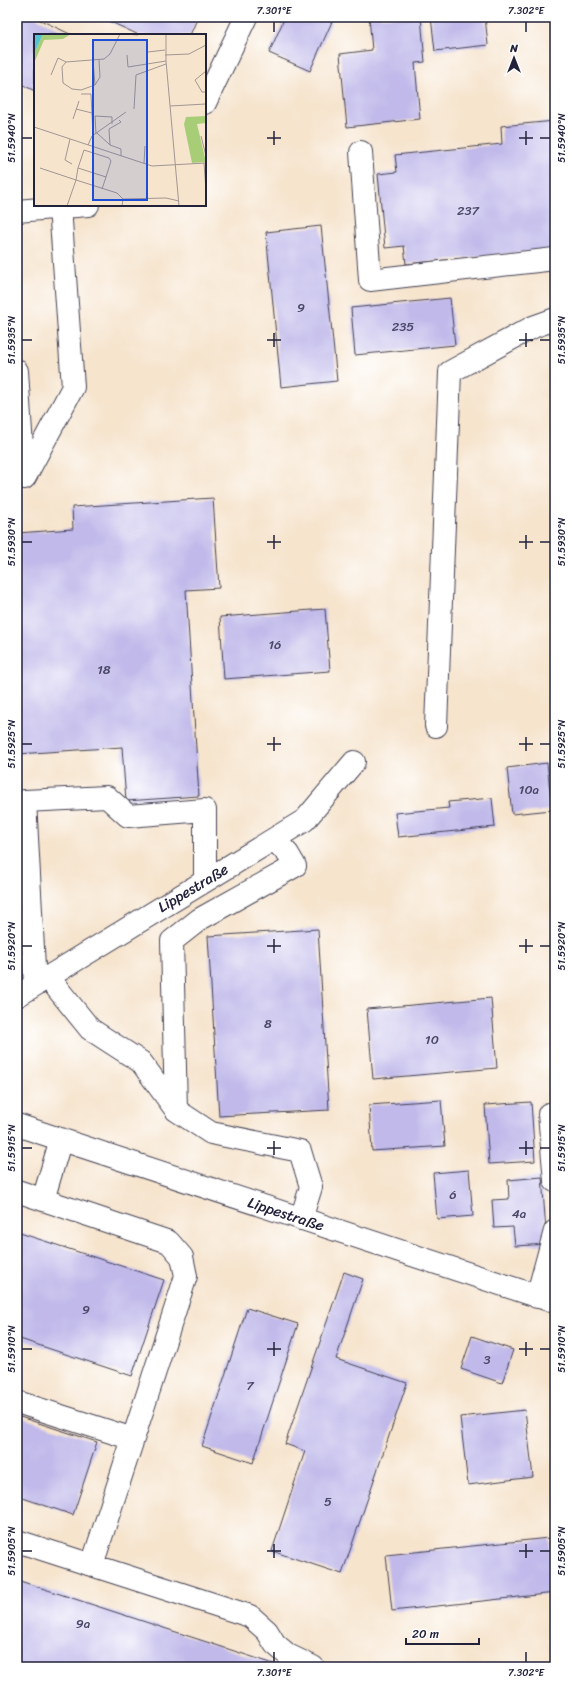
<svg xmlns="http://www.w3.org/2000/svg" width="572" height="1684" viewBox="0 0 572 1684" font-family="Sriracha,sans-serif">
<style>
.building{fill:#c0b9ea}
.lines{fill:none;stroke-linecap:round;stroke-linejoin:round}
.minor-casing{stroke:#423f51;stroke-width:24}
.minor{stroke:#fff;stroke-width:22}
.ticks{fill:none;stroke:#22223b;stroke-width:1.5}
.labels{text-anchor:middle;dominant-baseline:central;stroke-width:3;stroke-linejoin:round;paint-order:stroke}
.number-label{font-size:13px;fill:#4a4867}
.street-label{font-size:15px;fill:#22223b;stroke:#fff}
.inset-road{fill:none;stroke:#a19693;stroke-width:1}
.view{fill:#1d4ed8;fill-opacity:0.15;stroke:#1d4ed8;stroke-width:2}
.inset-edge{fill:none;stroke:#22223b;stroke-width:2}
.neatline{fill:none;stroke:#22223b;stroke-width:1.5}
.ticks-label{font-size:10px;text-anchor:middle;fill:#22223b}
</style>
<rect width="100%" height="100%" fill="#fff"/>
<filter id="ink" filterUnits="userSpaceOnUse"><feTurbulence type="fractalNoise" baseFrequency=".025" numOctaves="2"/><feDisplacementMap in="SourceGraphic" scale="8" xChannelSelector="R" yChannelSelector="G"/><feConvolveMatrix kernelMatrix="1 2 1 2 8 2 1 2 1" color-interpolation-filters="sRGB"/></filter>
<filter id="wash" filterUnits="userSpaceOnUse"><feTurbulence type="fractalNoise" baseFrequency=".012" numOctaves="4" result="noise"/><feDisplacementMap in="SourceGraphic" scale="16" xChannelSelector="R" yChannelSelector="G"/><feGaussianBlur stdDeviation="0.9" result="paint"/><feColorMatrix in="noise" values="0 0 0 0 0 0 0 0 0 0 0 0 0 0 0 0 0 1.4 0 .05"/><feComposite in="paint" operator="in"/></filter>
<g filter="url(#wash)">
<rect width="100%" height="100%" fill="#f6e4cd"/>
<g id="blocks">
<path class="building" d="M17 17H34L72 35H35V91L17 82Z
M100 17H198L190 35H139Z
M285 17H334L310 71 269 53Z
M369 17H421L425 62 415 63 420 119 347 127 340 54 372 50Z
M431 17H485L488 45 435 51Z
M555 121V249L406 264 404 246 385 248 378 174 397 172 395 155 502 144 501 126Z
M321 226 337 381 281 387 266 232Z
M450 298 455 345 355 355 351 308Z
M213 498 219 588 186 590 199 796 126 801 122 747 17 754V533L73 529 72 507Z
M325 609 330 671 224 679 220 617Z
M547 763 552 810 512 814 507 768Z
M492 798 495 827 398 837 395 813 449 808 448 802Z
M318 929 329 1110 219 1116 208 936Z
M491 998 497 1068 373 1079 367 1009Z
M441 1100 445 1146 372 1151 369 1105Z
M531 1102 535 1161 489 1164 485 1105Z
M469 1170 473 1216 437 1219 433 1173Z
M542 1177 547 1244 515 1246 513 1227 494 1228 492 1200 509 1199 508 1180Z
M17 1232 164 1280 132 1376 17 1338Z
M344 1272 363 1279 336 1359 407 1383 342 1574 272 1551 305 1451 285 1444Z
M247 1308 298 1324 253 1463 202 1446Z
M472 1336 513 1350 502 1383 461 1369Z
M525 1410 533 1477 468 1485 460 1417Z
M17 1416 97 1442 73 1515 17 1496Z
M549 1538 555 1593 392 1611 386 1555Z
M17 1580 280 1666 17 1667Z"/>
</g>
</g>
<g filter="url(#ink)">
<use href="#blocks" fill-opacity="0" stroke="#423f51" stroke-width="1"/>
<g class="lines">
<g class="minor-casing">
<path id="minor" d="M205 103 246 17
M361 152 370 280 555 259
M17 211 88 205
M17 371 24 478
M25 477 73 387 60 207
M436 726 450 372 533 327 555 319
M48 977 90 1029 141 1062 176 1110 211 1133 300 1151 311 1187 301 1219
M35 985 25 801 107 797 128 816 205 810V881
M17 996 305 820 354 762
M176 1110 172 941 200 919 295 866 288 854 274 839
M549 1114 555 1181
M17 1125 555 1302
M17 1191 169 1242 182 1257 186 1276 133 1439 17 1402
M43 1200 61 1139
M537 1297 555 1231
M17 1541 250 1616 267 1631 275 1644 288 1655 313 1667
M92 1565 133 1439"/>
</g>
<use href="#minor" class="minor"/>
</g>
</g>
<path class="ticks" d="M274 22V32M526 22V32M274 131V145M526 131V145M22 138H32M267 138H281M519 138H533M540 138H550M274 333V347M526 333V347M22 340H32M267 340H281M519 340H533M540 340H550M274 535V549M526 535V549M22 542H32M267 542H281M519 542H533M540 542H550M274 737V751M526 737V751M22 744H32M267 744H281M519 744H533M540 744H550M274 939V953M526 939V953M22 946H32M267 946H281M519 946H533M540 946H550M274 1141V1155M526 1141V1155M22 1148H32M267 1148H281M519 1148H533M540 1148H550M274 1342V1356M526 1342V1356M22 1349H32M267 1349H281M519 1349H533M540 1349H550M274 1544V1558M526 1544V1558M22 1551H32M267 1551H281M519 1551H533M540 1551H550M274 1652V1662M526 1652V1662"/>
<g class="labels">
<g class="number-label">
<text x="468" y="210">237</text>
<text x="301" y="307">9</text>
<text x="403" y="326">235</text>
<text x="275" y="644">16</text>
<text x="104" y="669">18</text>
<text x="529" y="789">10a</text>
<text x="268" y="1023">8</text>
<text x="432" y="1039">10</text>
<text x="453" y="1194">6</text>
<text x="519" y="1213">4a</text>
<text x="86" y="1309">9</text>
<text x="487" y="1359">3</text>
<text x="250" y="1385">7</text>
<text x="328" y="1501">5</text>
<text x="83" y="1623">9a</text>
</g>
<g class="street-label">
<text transform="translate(193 888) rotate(-31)">Lippestraße</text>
<text transform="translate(286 1214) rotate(18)">Lippestraße</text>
</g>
</g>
<g transform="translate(34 34)">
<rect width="172" height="172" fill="#f6e4cd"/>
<path d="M9 0H37L29 5 10 6 0 29V20ZM172 82V89L163 90 172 128 158 129 150 90 152 83Z" fill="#a8cd77"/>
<path d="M0 0H9L0 20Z" fill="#57c3d0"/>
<path class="inset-road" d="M91 0 104 1M132 0V27L145 172M114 18 131 16M93 21 94 33 132 27M131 21 155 20 172 11M32 28 28 33 29 49 38 55 47 56 61 51 59 26M32 28 70 25 76 20 86 0M172 37 161 46 168 58H172M17 41 24 24 32 28M61 51 66 43 65 26M47 60H57L59 102M136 72 172 70M42 75 58 79M100 75 102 41 132 30M39 85 45 67M0 93 118 132 172 129M63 99 76 111 87 115V122M62 100 61 82 78 83V90M167 102 172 122M36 105 31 126 38 130M54 111 58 102 92 78M76 111 75 95 87 88 85 86M110 129 111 112M170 129 172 157M6 134 42 146 44 134 50 116 75 124 77 127 72 143 44 134M68 155 72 143M89 165 132 164 145 167M33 172 42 146 83 159 89 165 88 172"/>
<path class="view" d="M59 6H113V166H59Z"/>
<rect width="172" height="172" class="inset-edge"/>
</g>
<rect width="572" height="1684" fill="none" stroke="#fff" stroke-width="44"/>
<g transform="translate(514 58)" stroke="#ffffff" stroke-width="3" paint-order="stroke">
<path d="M0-3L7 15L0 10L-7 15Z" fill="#22223b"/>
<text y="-6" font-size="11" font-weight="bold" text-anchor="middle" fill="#22223b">N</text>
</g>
<path d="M406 1638v6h73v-6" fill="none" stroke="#22223b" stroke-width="2"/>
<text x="412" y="1638" font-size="12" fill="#22223b" stroke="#ffffff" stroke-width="3" paint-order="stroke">20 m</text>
<rect x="22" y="22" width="528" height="1640" class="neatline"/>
<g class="ticks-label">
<text x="274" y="14">7.301°E</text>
<text x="526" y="14">7.302°E</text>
<text transform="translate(11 138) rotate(-90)" y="4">51.5940°N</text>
<text transform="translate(561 138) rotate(-90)" y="4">51.5940°N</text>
<text transform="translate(11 340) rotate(-90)" y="4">51.5935°N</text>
<text transform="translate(561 340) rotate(-90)" y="4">51.5935°N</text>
<text transform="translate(11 542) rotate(-90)" y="4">51.5930°N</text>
<text transform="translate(561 542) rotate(-90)" y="4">51.5930°N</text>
<text transform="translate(11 744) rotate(-90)" y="4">51.5925°N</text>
<text transform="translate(561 744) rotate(-90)" y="4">51.5925°N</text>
<text transform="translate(11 946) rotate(-90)" y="4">51.5920°N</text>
<text transform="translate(561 946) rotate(-90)" y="4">51.5920°N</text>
<text transform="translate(11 1148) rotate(-90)" y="4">51.5915°N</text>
<text transform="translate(561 1148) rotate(-90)" y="4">51.5915°N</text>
<text transform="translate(11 1349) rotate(-90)" y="4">51.5910°N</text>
<text transform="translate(561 1349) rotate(-90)" y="4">51.5910°N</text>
<text transform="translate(11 1551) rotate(-90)" y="4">51.5905°N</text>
<text transform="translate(561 1551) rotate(-90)" y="4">51.5905°N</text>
<text x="274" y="1676">7.301°E</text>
<text x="526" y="1676">7.302°E</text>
</g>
</svg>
